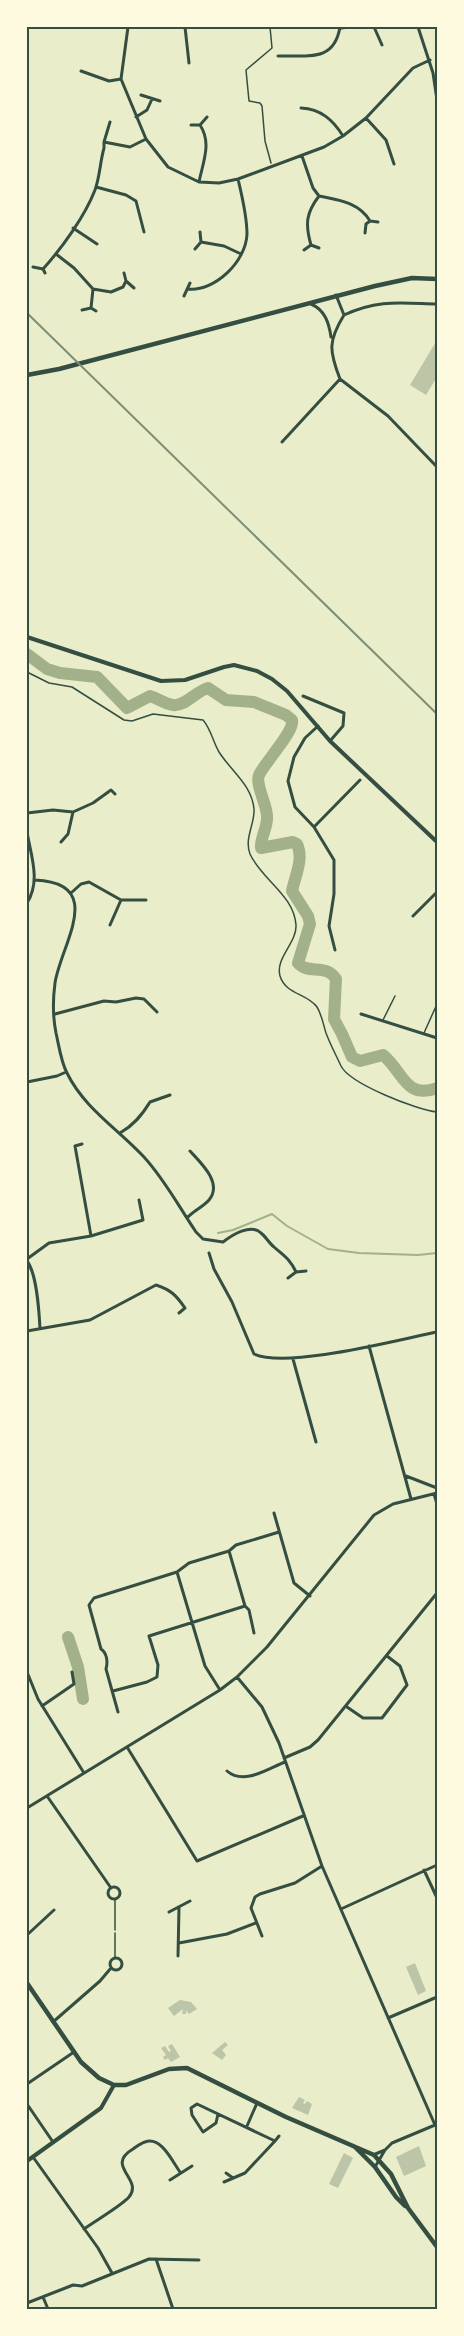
<svg xmlns="http://www.w3.org/2000/svg" width="464" height="2336" viewBox="0 0 464 2336" font-family="Signika,sans-serif">
<style>
.lines{fill:none;stroke-linecap:round;stroke-linejoin:round}
.stream{stroke:#a3b18a;stroke-width:2}
.river{stroke:#a3b18a;stroke-width:12}
.building{fill:#bcc5a7}
.path{stroke:#344e41;stroke-width:1.5}
.service{stroke:#344e41;stroke-width:1.5}
.minor{stroke:#344e41;stroke-width:3}
.tertiary{stroke:#344e41;stroke-width:4}
.secondary{stroke:#344e41;stroke-width:4.5}
.primary{stroke:#344e41;stroke-width:4.5}
.rail{stroke:#7c8e77;stroke-width:2}
.neatline{fill:none;stroke:#344e41;stroke-width:2}
</style>
<rect width="100%" height="100%" fill="#e9edc9"/>
<g class="lines">
<path class="stream" d="M218 1233 233 1230 272 1214 287 1226 328 1249 359 1253 418 1255 437 1253"/>
<path class="river" d="M27 654 47 669 60 673 97 677 127 708 150 696C157 698 165 704 173 705 185 707 196 691 208 688L226 700 254 702 286 715 292 720C295 731 265 762 259 775 255 784 267 805 267 816 268 827 260 838 261 848L293 842 297 844C304 859 295 876 292 891L308 916 310 924 298 963C308 975 326 963 336 979L334 1019 342 1034 352 1057 360 1061 383 1055C403 1071 405 1100 437 1088
M68 1637 78 1667 83 1699"/>
</g>
<path class="building" d="M437 340V377L426 395 410 385Z
M415 1963 426 1991 418 1995 406 1967Z
M180 2000 191 2002 197 2009 189 2014 186 2010V2014H182L183 2009 174 2016 168 2008Z
M225 2042 228 2045 222 2050 226 2055 222 2060 212 2053Z
M172 2044 180 2057 171 2062 168 2058 165 2060 163 2057 166 2055 161 2048 165 2046 169 2052 171 2051 168 2046Z
M299 2097 305 2100 303 2103 305 2104 307 2101 312 2104 308 2115 292 2108Z
M419 2146 426 2166 404 2176 396 2157Z
M344 2153 353 2158 338 2188 329 2184Z"/>
<g class="lines">
<path class="path" d="M270 27 272 48 246 70 249 101 260 103 262 106 265 141 271 163
M27 672 49 683 72 687 124 720 132 721 153 714 203 720C211 729 213 742 219 752 231 771 252 785 254 809 255 824 244 838 250 854 261 879 294 895 296 925 297 943 275 958 280 976 286 995 307 993 317 1007 322 1015 323 1024 326 1033 330 1044 336 1055 341 1066 350 1084 417 1110 437 1112"/>
<path class="service" d="M383 1020 395 996
M424 1033 437 1004
M115 1899V1930
M115 1933V1957"/>
<path class="minor" d="M128 27 121 79 146 139 168 167 199 182 219 183 238 179 324 147 343 136 366 118 413 68 430 60
M185 27 189 63
M374 27 382 45
M418 27 433 73 437 100
M341 28 350 27
M278 56C307 55 334 63 340 27
M81 71 109 81 121 79
M141 95 160 101
M301 108C321 109 333 120 343 136
M136 117 147 110 152 99
M366 118 386 140 394 164
M191 125H200L207 117
M104 142 130 147 146 139
M302 156 313 188 319 196C338 200 359 202 370 221L378 222
M199 182C203 162 212 143 200 125
M96 187 126 195 136 201 144 232
M73 228 97 244
M365 233 366 224 370 221
M201 242 224 246 241 254
M311 245C305 224 306 213 319 196
M195 249 201 242 200 232
M304 250 311 245 319 248
M56 254 74 268 93 289 91 308 96 311
M33 267 43 269 45 273
M43 269C62 248 85 216 95 190 100 176 100 162 104 148V142L110 122
M124 273 126 281 134 288
M93 289 111 292 123 287 126 281
M188 289C214 292 246 262 247 234 247 216 242 196 238 179
M336 295 344 315C328 341 329 351 340 379
M184 296 190 283
M311 304C325 310 329 323 331 337
M82 310 91 308
M344 315C378 299 401 303 437 304
M340 379 388 416 437 467
M282 442 340 379
M303 696 344 713 343 726 330 741
M318 726 305 738 294 757 288 781 295 807 314 827 334 860V894L329 926 335 950
M27 813 53 810 73 812 93 803 111 790 115 794
M314 827 360 780
M27 832C31 856 41 881 27 903
M61 842 68 834 73 812
M35 880C107 883 61 944 55 983 53 998 53 1018 56 1033 59 1046 61 1062 67 1073 84 1108 118 1129 144 1157 165 1180 179 1207 196 1232L203 1239 223 1242C232 1235 251 1223 261 1233 266 1237 269 1243 274 1247 284 1256 290 1259 296 1272
M71 893 81 884 89 882 121 900H146
M413 916 437 892
M110 925 121 900
M55 1014 104 1001 116 1002 136 998 144 999 157 1012
M361 1014 437 1038
M27 1082 57 1076 66 1072
M120 1133C134 1125 142 1115 150 1102L170 1095
M82 1144 75 1146 91 1236
M187 1218C193 1211 203 1207 209 1200 223 1183 201 1163 190 1151
M209 1253 214 1269 232 1302 254 1354C287 1369 397 1340 437 1332
M27 1259 49 1243 91 1236 143 1220 139 1200
M27 1261C37 1274 39 1311 40 1328
M288 1278 296 1272 306 1271
M27 1331 90 1320 156 1285C171 1290 176 1295 185 1308L179 1313
M369 1346 411 1499
M293 1359 316 1442
M406 1476 437 1488
M434 1494 437 1504
M274 1513 294 1583 310 1596
M177 1572 205 1666 220 1690
M245 1606 249 1610 254 1633
M27 1672 38 1699 84 1773
M237 1677 262 1707 279 1743 322 1866 435 2125
M113 1691 147 1682 157 1677 158 1665 149 1636 245 1606 229 1551
M42 1706 74 1684 72 1672
M347 1707 363 1718H382L407 1685 400 1666 387 1656
M118 1712 106 1669C108 1662 107 1653 101 1649L89 1605 94 1598 177 1572 189 1563 229 1551 236 1545 279 1532
M127 1747 197 1861 303 1816
M284 1758 310 1747 318 1740 437 1593
M227 1771C244 1786 269 1768 285 1762
M47 1796 111 1888
M27 1808 220 1690 237 1677 267 1647 374 1515 393 1504 437 1493
M424 1870 437 1898
M108 1893a6 6 0 1 1 12 0a6 6 0 1 1-12 0Z
M341 1909 437 1865
M169 1912 190 1901
M27 1935 54 1910
M262 1936 251 1908 255 1897 260 1894 295 1883 322 1866
M179 1943 227 1934 256 1923
M178 1956 179 1907
M110 1964a6 6 0 1 1 12 0a6 6 0 1 1-12 0Z
M388 2018 437 1997
M53 2022 100 1981 111 1968
M27 2084 74 2052
M27 2104 53 2142
M218 2114 216 2123 203 2132 192 2115 191 2108 197 2104 275 2141 245 2173 224 2182
M247 2126 257 2103
M275 2141 279 2136
M373 2155 385 2150
M33 2157 98 2248 112 2273
M375 2167 385 2150 392 2143 435 2125
M226 2173 233 2178
M170 2180 192 2166
M84 2229C95 2221 121 2206 129 2197 144 2179 104 2166 133 2149 136 2147 141 2143 145 2142 161 2136 172 2161 180 2172
M156 2259 173 2309
M43 2297 48 2309
M27 2303 73 2285 82 2286 149 2259 199 2260"/>
<path class="tertiary" d="M27 637 161 681 185 680 224 667 234 665 257 671 272 679 287 691 330 741 437 842
M27 2161 101 2108 114 2085"/>
<path class="secondary" d="M27 1983 81 2062 99 2078 114 2085H126L169 2069 187 2068 286 2117 374 2155 391 2174 408 2208 437 2247
M355 2147 375 2167 396 2197 405 2206"/>
<path class="primary" d="M27 375 59 369 375 286 412 278 437 279"/>
<path class="rail" d="M27 313 437 714"/>
</g>
<rect width="464" height="2336" fill="none" stroke="#fefae0" stroke-width="57"/>
<rect x="28" y="28" width="408" height="2280" class="neatline"/>
</svg>
